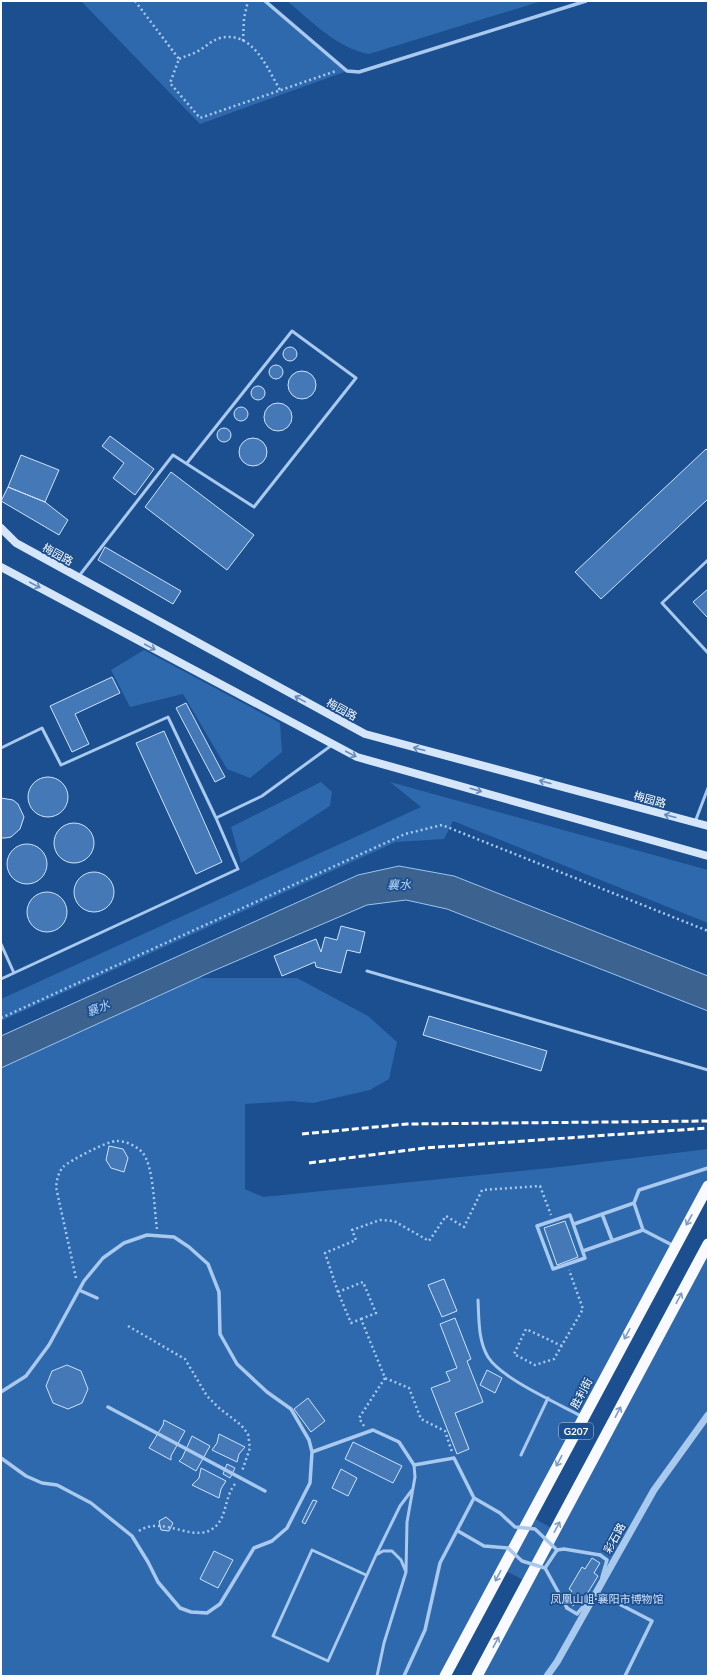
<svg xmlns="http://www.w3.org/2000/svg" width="709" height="1677" viewBox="0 0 709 1677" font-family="Lato,'Noto Sans SC',sans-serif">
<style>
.green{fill:#2e69ad}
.water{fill:#3c6290;stroke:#9cc4f0}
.building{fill:#4478b7;stroke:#cfe3fa}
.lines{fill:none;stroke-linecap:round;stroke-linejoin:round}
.path{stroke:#a9c9ee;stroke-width:2.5;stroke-dasharray:2 3;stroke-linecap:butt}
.service{stroke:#a9c9ee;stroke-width:3}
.pedestrian{stroke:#a9c9ee;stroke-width:3.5}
.tertiary{stroke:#a9c9ee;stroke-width:7}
.secondary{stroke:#d6e6fa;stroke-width:8}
.trunk{stroke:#f8faff;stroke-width:11}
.rail{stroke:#fff;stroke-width:3;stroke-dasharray:7 3;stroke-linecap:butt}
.pedestrian-bridge{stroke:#a9c9ee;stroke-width:3.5}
.oneway{stroke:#668bba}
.oneway2{stroke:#7e9cc1}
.labels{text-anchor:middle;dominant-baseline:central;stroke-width:3.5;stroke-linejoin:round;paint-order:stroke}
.shield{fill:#1b4f8f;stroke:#bbcadd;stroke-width:1}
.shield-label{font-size:10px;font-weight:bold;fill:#fff}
.street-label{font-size:11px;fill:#fff;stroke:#1b4f8f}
.park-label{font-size:11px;fill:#cfe3fa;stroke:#1b4f8f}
.water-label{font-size:12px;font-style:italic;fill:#b5d3f5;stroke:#1b4f8f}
</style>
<rect width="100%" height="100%" fill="#1b4f8f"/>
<path class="green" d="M81 1H265L347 71 200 124Z
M287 1H542L369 54C336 48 312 21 287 1Z
M144 650 280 723 282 752 250 778 227 769 183 694 130 707 111 670Z
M321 782 332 792 330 806 241 863 231 827Z
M390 782 708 870V923L453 821 444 839 396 842 1 1021V999L421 807Z
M197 978H297L368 1016 397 1042 389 1079 370 1090 313 1103 291 1101 245 1104V1189L263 1197 559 1167 708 1149V1186L530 1516 555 1530 708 1244V1676H477L527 1582 502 1569 445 1676H1V1068Z"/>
<path class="water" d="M399 866 454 876 708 976V1011L447 909 406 900 367 905 213 971 1 1068V1036L358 875Z"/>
<path class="building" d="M283 354a7 7 0 1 1 14 0a7 7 0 1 1-14 0Z
M269 372a7 7 0 1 1 14 0a7 7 0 1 1-14 0Z
M288 385a14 14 0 1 1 28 0a14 14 0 1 1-28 0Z
M251 393a7 7 0 1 1 14 0a7 7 0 1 1-14 0Z
M264 417a14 14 0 1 1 28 0a14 14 0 1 1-28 0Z
M234 414a7 7 0 1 1 14 0a7 7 0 1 1-14 0Z
M217 435a7 7 0 1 1 14 0a7 7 0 1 1-14 0Z
M110 436 154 469 135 495 113 478 124 463 102 446Z
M239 452a14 14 0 1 1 28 0a14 14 0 1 1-28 0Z
M706 449 708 451V499L601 599 575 572Z
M21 455 59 470 45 502 8 487Z
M171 472 254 535 227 570 145 507Z
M8 487 45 502 68 520 59 535 1 501Z
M105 547 181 591 173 604 98 560Z
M708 589V616L707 617 693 602Z
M112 677 120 693 75 714 89 744 72 752 50 706Z
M186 703 225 777 215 782 176 708Z
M164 731 222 862 196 874 136 743Z
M28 797a20 20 0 1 1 40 0a20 20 0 1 1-40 0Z
M1 798 13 800 18 804 24 817 20 829 11 837 5 838H1Z
M54 843a20 20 0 1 1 40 0a20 20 0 1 1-40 0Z
M7 864a20 20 0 1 1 40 0a20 20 0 1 1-40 0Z
M74 892a20 20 0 1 1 40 0a20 20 0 1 1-40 0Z
M27 912a20 20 0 1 1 40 0a20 20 0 1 1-40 0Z
M341 926 365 932 360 953 347 950 341 973 316 967 315 962 282 976 274 956 316 939 321 952 325 937 337 940Z
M429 1016 547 1051 541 1071 423 1035Z
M109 1146 123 1149 128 1158 124 1172 111 1168 106 1160Z
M565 1221 578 1257 557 1265 544 1228Z
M444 1279 457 1311 442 1317 428 1285Z
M455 1318 471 1359 467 1361 483 1402 455 1413 469 1449 457 1454 431 1388 450 1381 446 1372 457 1368 440 1324Z
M67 1365 81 1371 88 1389 82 1403 68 1409 53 1403 46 1386 52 1371Z
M487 1370 502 1378 495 1393 480 1385Z
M308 1398 325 1421 311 1432 294 1409Z
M164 1420 185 1431 171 1456V1460L149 1448 163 1425Z
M219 1434 245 1447 239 1454 237 1462 212 1450 217 1443Z
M192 1436 210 1446 196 1471 179 1461 182 1458Z
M353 1442 402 1466 393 1483 345 1459Z
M227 1464 235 1468 230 1478 223 1474Z
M201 1468 226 1481 221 1489 219 1498 192 1485 199 1478Z
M341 1469 357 1478 348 1496 332 1488Z
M313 1500 317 1501 305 1524 302 1522Z
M166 1517 173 1523 169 1531 161 1530 159 1521Z
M214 1551 233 1560 218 1588 200 1579Z
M592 1558 600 1563 594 1573 598 1576 584 1599 579 1596 573 1606 566 1602 572 1591 569 1589 582 1567 585 1569Z"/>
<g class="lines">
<path class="path" d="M135 1 179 59 170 83 200 118 336 71
M243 41 244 18 248 1
M179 59C185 56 191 55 196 52 205 48 210 41 220 38 253 30 267 68 280 90
M1 1018 405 834 442 825 708 931
M76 1278 56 1187C57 1180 58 1173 63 1167 69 1161 109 1140 117 1141 126 1141 136 1146 142 1152 154 1165 154 1210 157 1229
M338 1292 325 1253 356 1240 352 1230 380 1220 394 1221 429 1241 446 1216 464 1227 482 1190 540 1186 551 1215
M361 1319 376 1313 363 1282 338 1292 351 1323 361 1319 385 1378 409 1388 421 1419 445 1431 452 1452
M128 1326 185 1359 207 1396 219 1408 241 1425 248 1434 250 1448 242 1471
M562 1346 526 1329 514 1354 535 1365 554 1359 583 1309 569 1270
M364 1426 359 1418 385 1378
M139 1531C164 1514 197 1547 217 1525 227 1514 225 1496 235 1484"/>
<path class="service" d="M708 560 662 603 708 653
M79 576 173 455 254 507 356 378 292 331 187 463
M1 748 42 728 61 765 168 717 216 818 238 869 1 979
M216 818 262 796 332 745
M695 822 708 788
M1 944 14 973
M367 971 708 1070
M478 1300C479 1318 478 1341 488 1357 502 1379 557 1403 581 1416
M521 1455 548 1398
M376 1555 400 1506 412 1490
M366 1575 312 1550 273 1636 328 1661 376 1555 383 1551H392L401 1560 406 1572
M377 1676 384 1643 406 1572 407 1522 415 1477 414 1465"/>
<path class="pedestrian" d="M265 1 347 71 359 72 586 1
M602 1214 612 1240
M570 1215 585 1258 553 1269 537 1226Z
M574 1224 634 1203
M674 1246 643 1230 634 1203 639 1190 708 1168
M583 1251 643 1230
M79 1290 97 1298
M1 1392 26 1376 49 1345 84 1281 103 1258 124 1243 147 1235 174 1237 189 1247 208 1264 219 1292 220 1334 237 1364 267 1392 291 1409 309 1440 312 1452 310 1483 287 1528 272 1541 254 1548 220 1604 207 1613 191 1612 180 1608 158 1582 148 1562 132 1536 91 1503 57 1485 42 1483 26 1476 1 1458
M108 1407 265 1491
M312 1452 373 1430 399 1442 414 1465 454 1458 474 1498 440 1563 425 1630 404 1676
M600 1555 607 1560 602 1577
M545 1568 557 1550
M596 1592 652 1621 625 1676
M567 1608 577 1614 588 1601"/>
<path class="tertiary" d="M547 1676 557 1662 654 1490 708 1415"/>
<path class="secondary" d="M1 528 16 543 365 734 708 826
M1 567 357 757 708 856"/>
<path class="trunk" d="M445 1676 708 1186
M477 1676 708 1244"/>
<path class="rail" d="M302 1134 407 1124 708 1121
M309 1163 425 1148 708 1128"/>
<path class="pedestrian-bridge" d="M474 1498 500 1513 515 1527 535 1529 557 1550 564 1549 600 1555
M458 1531 484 1546 508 1548 522 1561 545 1568 567 1608"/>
</g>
<defs><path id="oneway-shaft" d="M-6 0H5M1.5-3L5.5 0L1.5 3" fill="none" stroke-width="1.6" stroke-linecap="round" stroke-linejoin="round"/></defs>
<g class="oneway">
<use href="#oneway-shaft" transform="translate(35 585) rotate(28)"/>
<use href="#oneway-shaft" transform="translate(150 647) rotate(28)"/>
<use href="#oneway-shaft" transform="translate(300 699) rotate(-151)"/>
<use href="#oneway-shaft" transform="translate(419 749) rotate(-165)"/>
<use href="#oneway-shaft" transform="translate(351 754) rotate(28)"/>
<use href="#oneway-shaft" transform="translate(545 782) rotate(-165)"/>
<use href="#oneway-shaft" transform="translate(476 790) rotate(16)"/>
<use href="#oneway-shaft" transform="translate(670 816) rotate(-165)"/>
</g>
<g class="oneway2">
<use href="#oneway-shaft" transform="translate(689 1220) rotate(119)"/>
<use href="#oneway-shaft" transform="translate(679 1298) rotate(-62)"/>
<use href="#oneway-shaft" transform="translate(627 1334) rotate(118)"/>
<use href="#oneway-shaft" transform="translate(618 1412) rotate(-62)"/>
<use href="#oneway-shaft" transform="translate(559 1461) rotate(118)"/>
<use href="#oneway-shaft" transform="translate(557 1527) rotate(-62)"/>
<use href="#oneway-shaft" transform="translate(498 1576) rotate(118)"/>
<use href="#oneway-shaft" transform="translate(496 1642) rotate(-62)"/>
</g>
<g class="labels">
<rect class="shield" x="559" y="1423" width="34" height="16" rx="3"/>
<g class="shield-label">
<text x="576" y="1431">G207</text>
</g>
<g class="street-label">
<text transform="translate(58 554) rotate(29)">梅园路</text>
<text transform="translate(342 709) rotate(29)">梅园路</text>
<text transform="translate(650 799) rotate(15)">梅园路</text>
<text transform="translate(581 1393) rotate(-62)">胜利街</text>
<text transform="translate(614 1538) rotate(-61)">彩石路</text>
</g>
<g class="park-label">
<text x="607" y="1598">凤凰山岨·襄阳市博物馆</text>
</g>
<g class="water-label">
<text x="399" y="884">襄水</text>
<text transform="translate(98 1008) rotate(-23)">襄水</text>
</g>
</g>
<rect width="709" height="1677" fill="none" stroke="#ffffff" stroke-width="4"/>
</svg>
